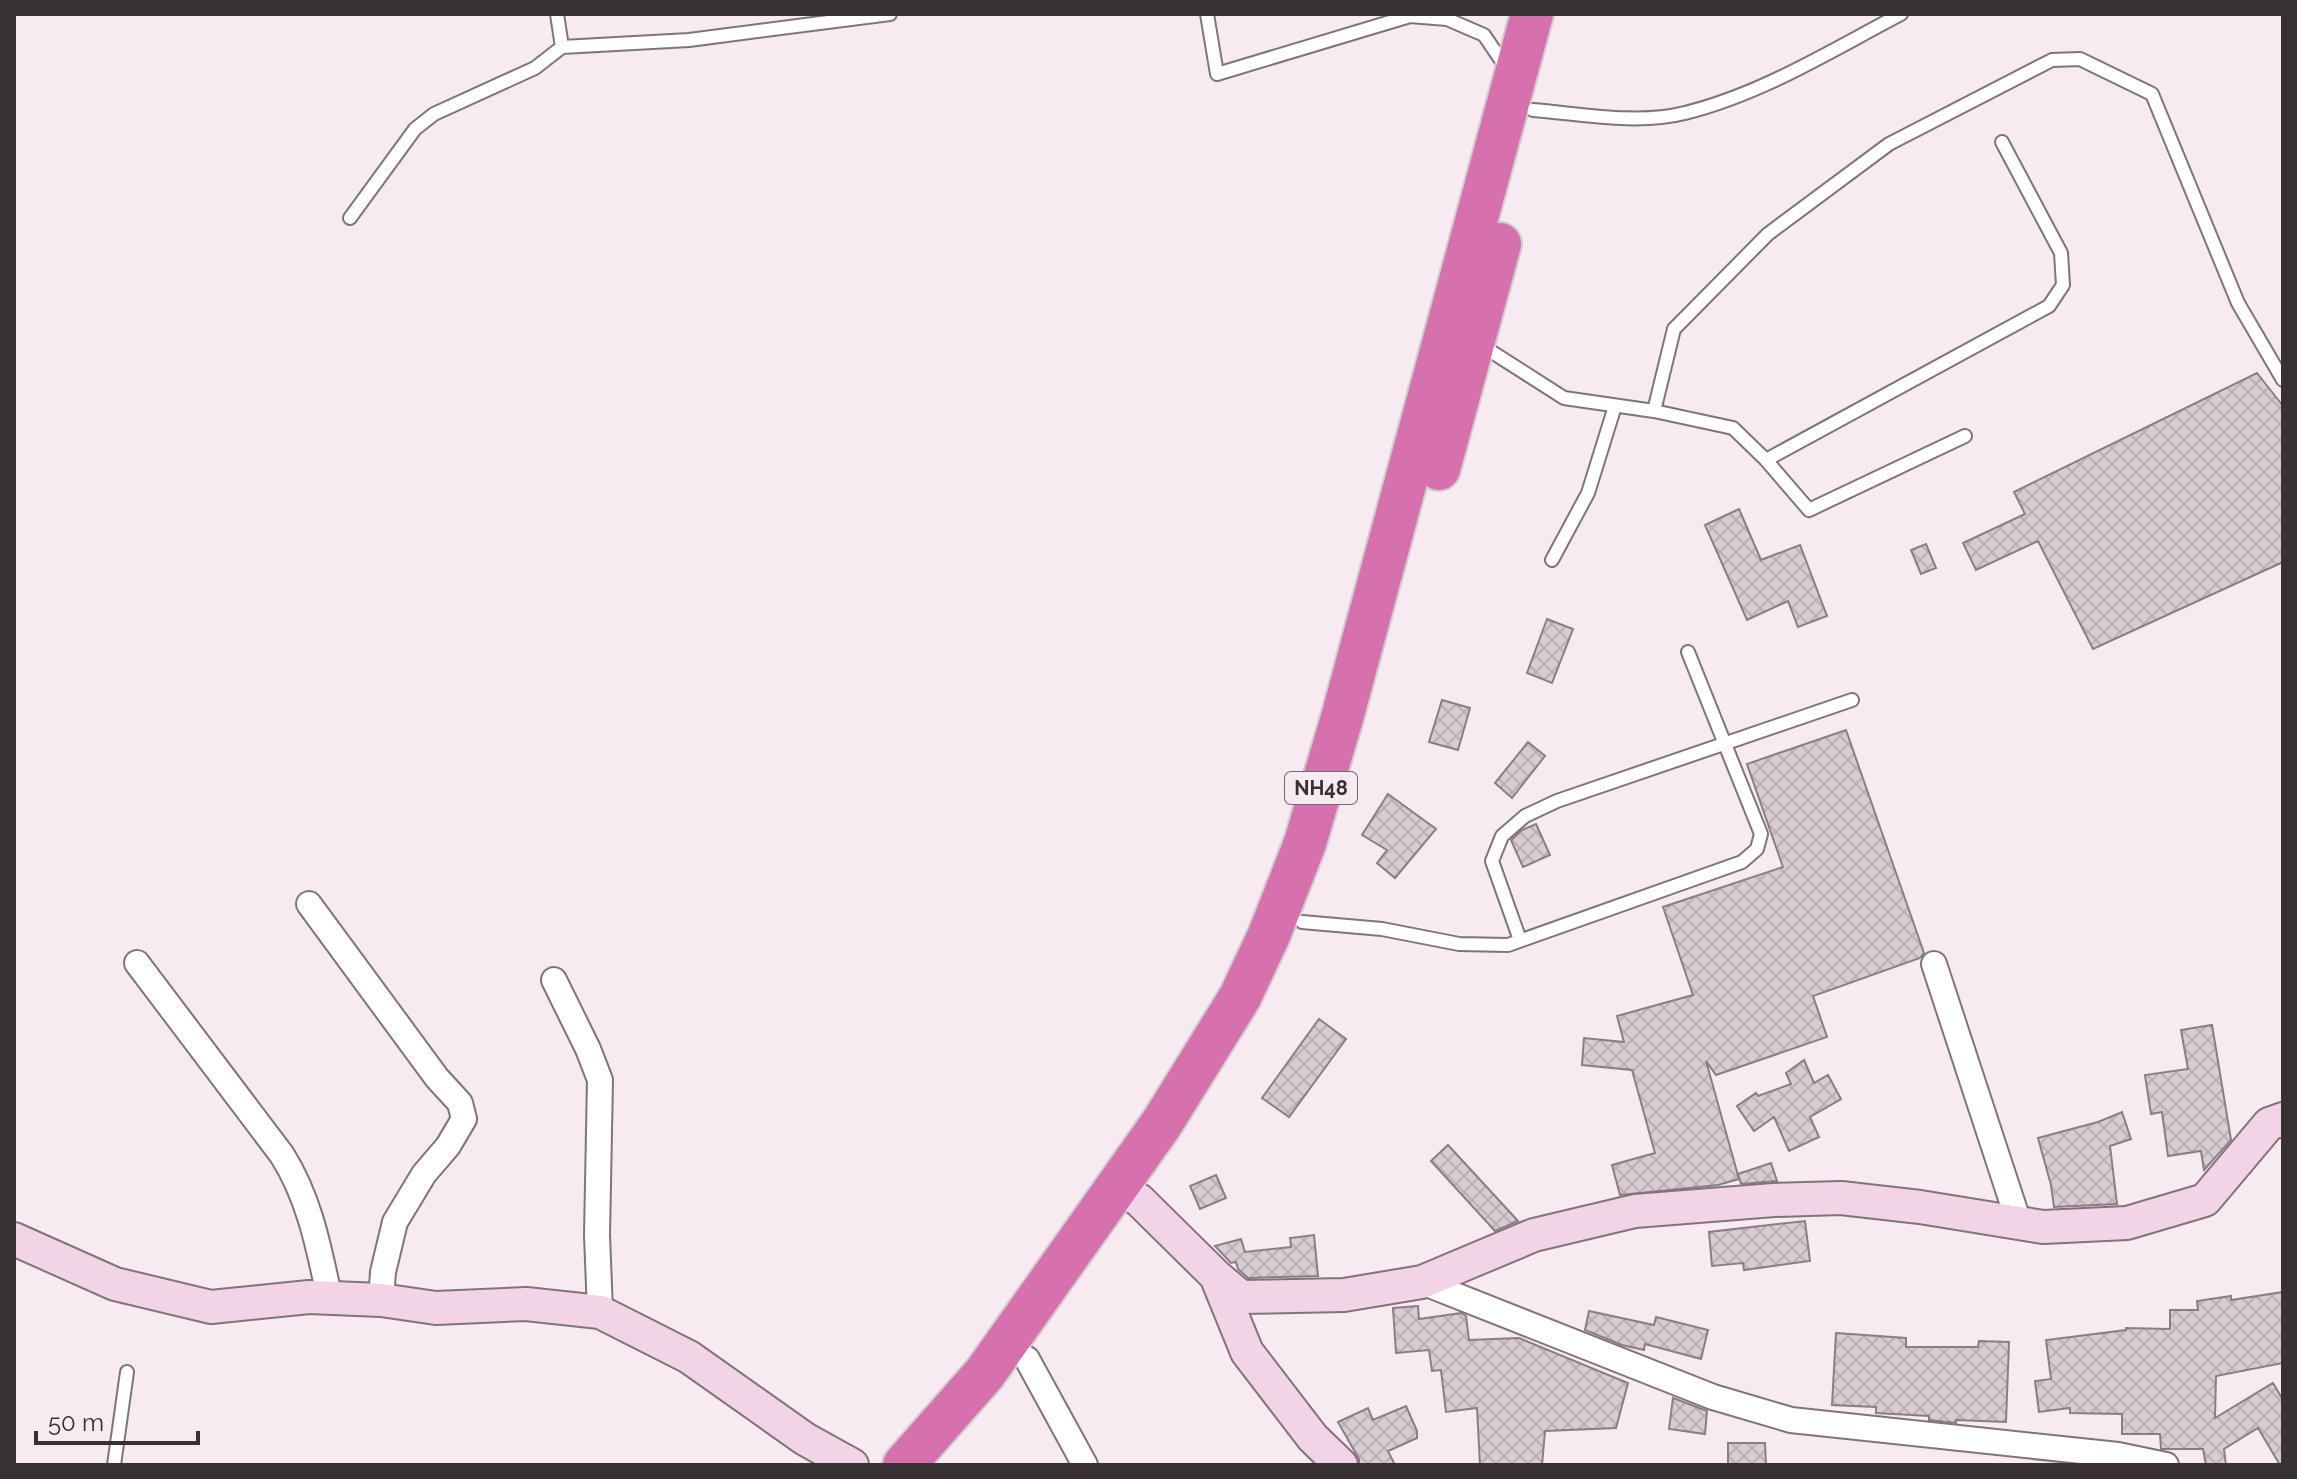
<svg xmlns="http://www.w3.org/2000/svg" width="2297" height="1479" viewBox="0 0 2297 1479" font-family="Raleway,sans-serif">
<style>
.building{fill:url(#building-cross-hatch);stroke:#8a7e85;stroke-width:2}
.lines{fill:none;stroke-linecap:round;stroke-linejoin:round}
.lane-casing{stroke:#80747b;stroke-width:16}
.street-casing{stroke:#80747b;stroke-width:28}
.secondary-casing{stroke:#80747b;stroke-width:36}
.highway-casing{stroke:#cfcece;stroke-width:46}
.lane{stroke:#fff;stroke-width:12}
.street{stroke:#fff;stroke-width:24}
.secondary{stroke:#f3d4e6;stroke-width:32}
.highway{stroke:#d671ad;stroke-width:42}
.labels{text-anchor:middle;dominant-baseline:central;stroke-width:7;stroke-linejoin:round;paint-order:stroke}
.shield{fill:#f7eaf1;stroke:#71686d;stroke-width:2}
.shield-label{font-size:20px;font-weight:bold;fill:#373134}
</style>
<defs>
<pattern id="building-cross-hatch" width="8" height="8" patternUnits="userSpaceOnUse" patternTransform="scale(2)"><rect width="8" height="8" fill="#d8cbd2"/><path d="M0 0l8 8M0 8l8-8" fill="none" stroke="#baafb5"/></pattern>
</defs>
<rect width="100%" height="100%" fill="#f7eaf1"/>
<path class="building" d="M2257 373 2283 406V562L2093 649 2038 541 1976 570 1963 543 2025 514 2014 492Z
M1739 509 1761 560 1800 545 1827 616 1798 627 1788 601 1747 620 1705 525Z
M1926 544 1936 568 1921 574 1911 550Z
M1547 619 1573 629 1552 683 1527 673Z
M1442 700 1470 708 1458 750 1429 742Z
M1846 730 1924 953 1920 958 1813 996 1827 1037 1716 1075 1706 1061 1739 1179 1718 1185 1620 1195 1612 1165 1655 1153 1632 1070 1582 1065 1584 1038 1624 1042 1617 1016 1693 995 1663 907 1783 867 1747 764Z
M1528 742 1545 756 1512 798 1495 783Z
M1388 794 1436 829 1395 878 1377 863 1387 850 1362 835Z
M1536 824 1550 855 1523 867 1511 840 1522 830Z
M1319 1019 1346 1039 1289 1117 1262 1098Z
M2212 1025 2231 1140 2204 1170 2201 1151 2168 1156 2162 1112 2151 1114 2145 1075 2188 1069 2181 1030Z
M1804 1060 1814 1083 1828 1075 1841 1099 1810 1117 1819 1137 1789 1151 1774 1117 1754 1131 1737 1106 1756 1093 1758 1096 1791 1084 1786 1073Z
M2122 1112 2131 1139 2110 1146 2117 1204 2054 1207 2051 1185 2038 1138 2098 1122Z
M1448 1145 1518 1221 1495 1231 1431 1161Z
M1771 1163 1777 1181 1741 1184 1738 1174Z
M1216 1175 1226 1198 1200 1209 1190 1186Z
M1805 1221 1810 1261 1744 1270 1743 1263 1712 1266 1709 1232Z
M1314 1235 1318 1276 1248 1278 1238 1269 1236 1262 1231 1263 1215 1246 1241 1239 1245 1252 1291 1247 1290 1238Z
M2283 1292V1363L2216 1376 2215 1418 2273 1383 2283 1400V1465H2280L2258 1428 2224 1449 2226 1465H2206L2203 1449H2161L2160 1434H2122V1414L2070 1413V1408L2039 1412 2035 1381 2051 1379 2046 1340 2126 1330V1328L2170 1329V1310H2198L2197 1301 2231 1296V1300Z
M1418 1306 1419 1319 1461 1313 1466 1316 1469 1340 1519 1338 1628 1383 1616 1428 1545 1431 1542 1465H1480L1477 1408 1446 1412 1441 1370 1432 1371 1429 1350 1396 1353 1393 1308Z
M1589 1311 1654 1325 1656 1317 1708 1330 1701 1359 1645 1344 1644 1350 1622 1345 1585 1330Z
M1836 1333 1906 1338V1347H1978L1979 1341 2009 1342 2006 1422 1956 1420V1423L1929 1420V1416L1876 1413V1407L1832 1405Z
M1673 1398 1707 1411 1705 1434 1669 1429Z
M1406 1406 1417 1431V1438L1388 1451 1395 1465H1359V1459L1338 1422 1368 1408 1373 1420Z
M1728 1443H1765L1766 1465H1728Z"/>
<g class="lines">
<g class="lane-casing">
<path id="lane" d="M557 14 562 47 689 40 890 14
M1207 14 1217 74 1410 16 1447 19 1484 35 1507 69
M1533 110C1582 114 1637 125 1685 113 1762 94 1832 50 1901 14
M350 218 415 129 434 114 535 68 562 47
M1481 345 1564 398 1654 411 1674 329 1768 234 1889 144 2052 60 2080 59 2152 94 2238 303 2283 380
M1654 411 1733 428 1766 460 2049 306 2063 285 2061 253 2002 142
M1766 460 1809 510 1965 436
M1552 560 1588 493 1615 406
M1302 922 1382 929 1459 944 1508 945 1742 862 1757 849 1761 834 1688 652
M1520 940 1492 861 1502 836 1525 816 1557 801 1852 700
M114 1465 127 1372"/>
</g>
<g class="street-casing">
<path id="street" d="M309 904 437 1078 460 1103 464 1119 448 1146 424 1174 395 1222 383 1272 381 1300
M137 963 282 1155C310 1199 319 1249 330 1300
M1934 964 2019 1223
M554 980 588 1049 600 1080 597 1235 600 1312
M1422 1282 1713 1397 1791 1420 2118 1455 2166 1465
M1027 1359 1085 1465"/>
</g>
<g class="secondary-casing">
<path id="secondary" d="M1117 1187 1139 1200 1216 1276 1247 1352 1313 1438 1341 1465
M14 1239 115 1284 211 1307 309 1297 381 1300 436 1308 526 1304 600 1312 689 1357 805 1439 852 1465
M1216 1276 1241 1297 1344 1295 1422 1282 1534 1235 1635 1211 1774 1200 1841 1198 1920 1207 2043 1227 2127 1223 2205 1200 2269 1124 2283 1119"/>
</g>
<g class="highway-casing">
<path id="highway" d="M1439 469 1500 244
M904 1465 985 1373 1162 1123 1240 997 1269 935 1305 843 1342 718 1532 14"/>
</g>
<use href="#lane" class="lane"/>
<use href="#street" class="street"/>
<use href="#secondary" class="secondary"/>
<use href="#highway" class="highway"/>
</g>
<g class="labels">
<rect class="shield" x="1285" y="772" width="72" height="32" rx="6"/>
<g class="shield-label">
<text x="1321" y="788">NH48</text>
</g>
</g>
<rect width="2297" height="1479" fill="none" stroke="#373134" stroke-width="32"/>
<path d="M36 1431v12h162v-12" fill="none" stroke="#373134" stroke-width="4"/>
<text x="48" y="1431" font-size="24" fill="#373134" stroke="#f7eaf1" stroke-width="6" paint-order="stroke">50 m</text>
</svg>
